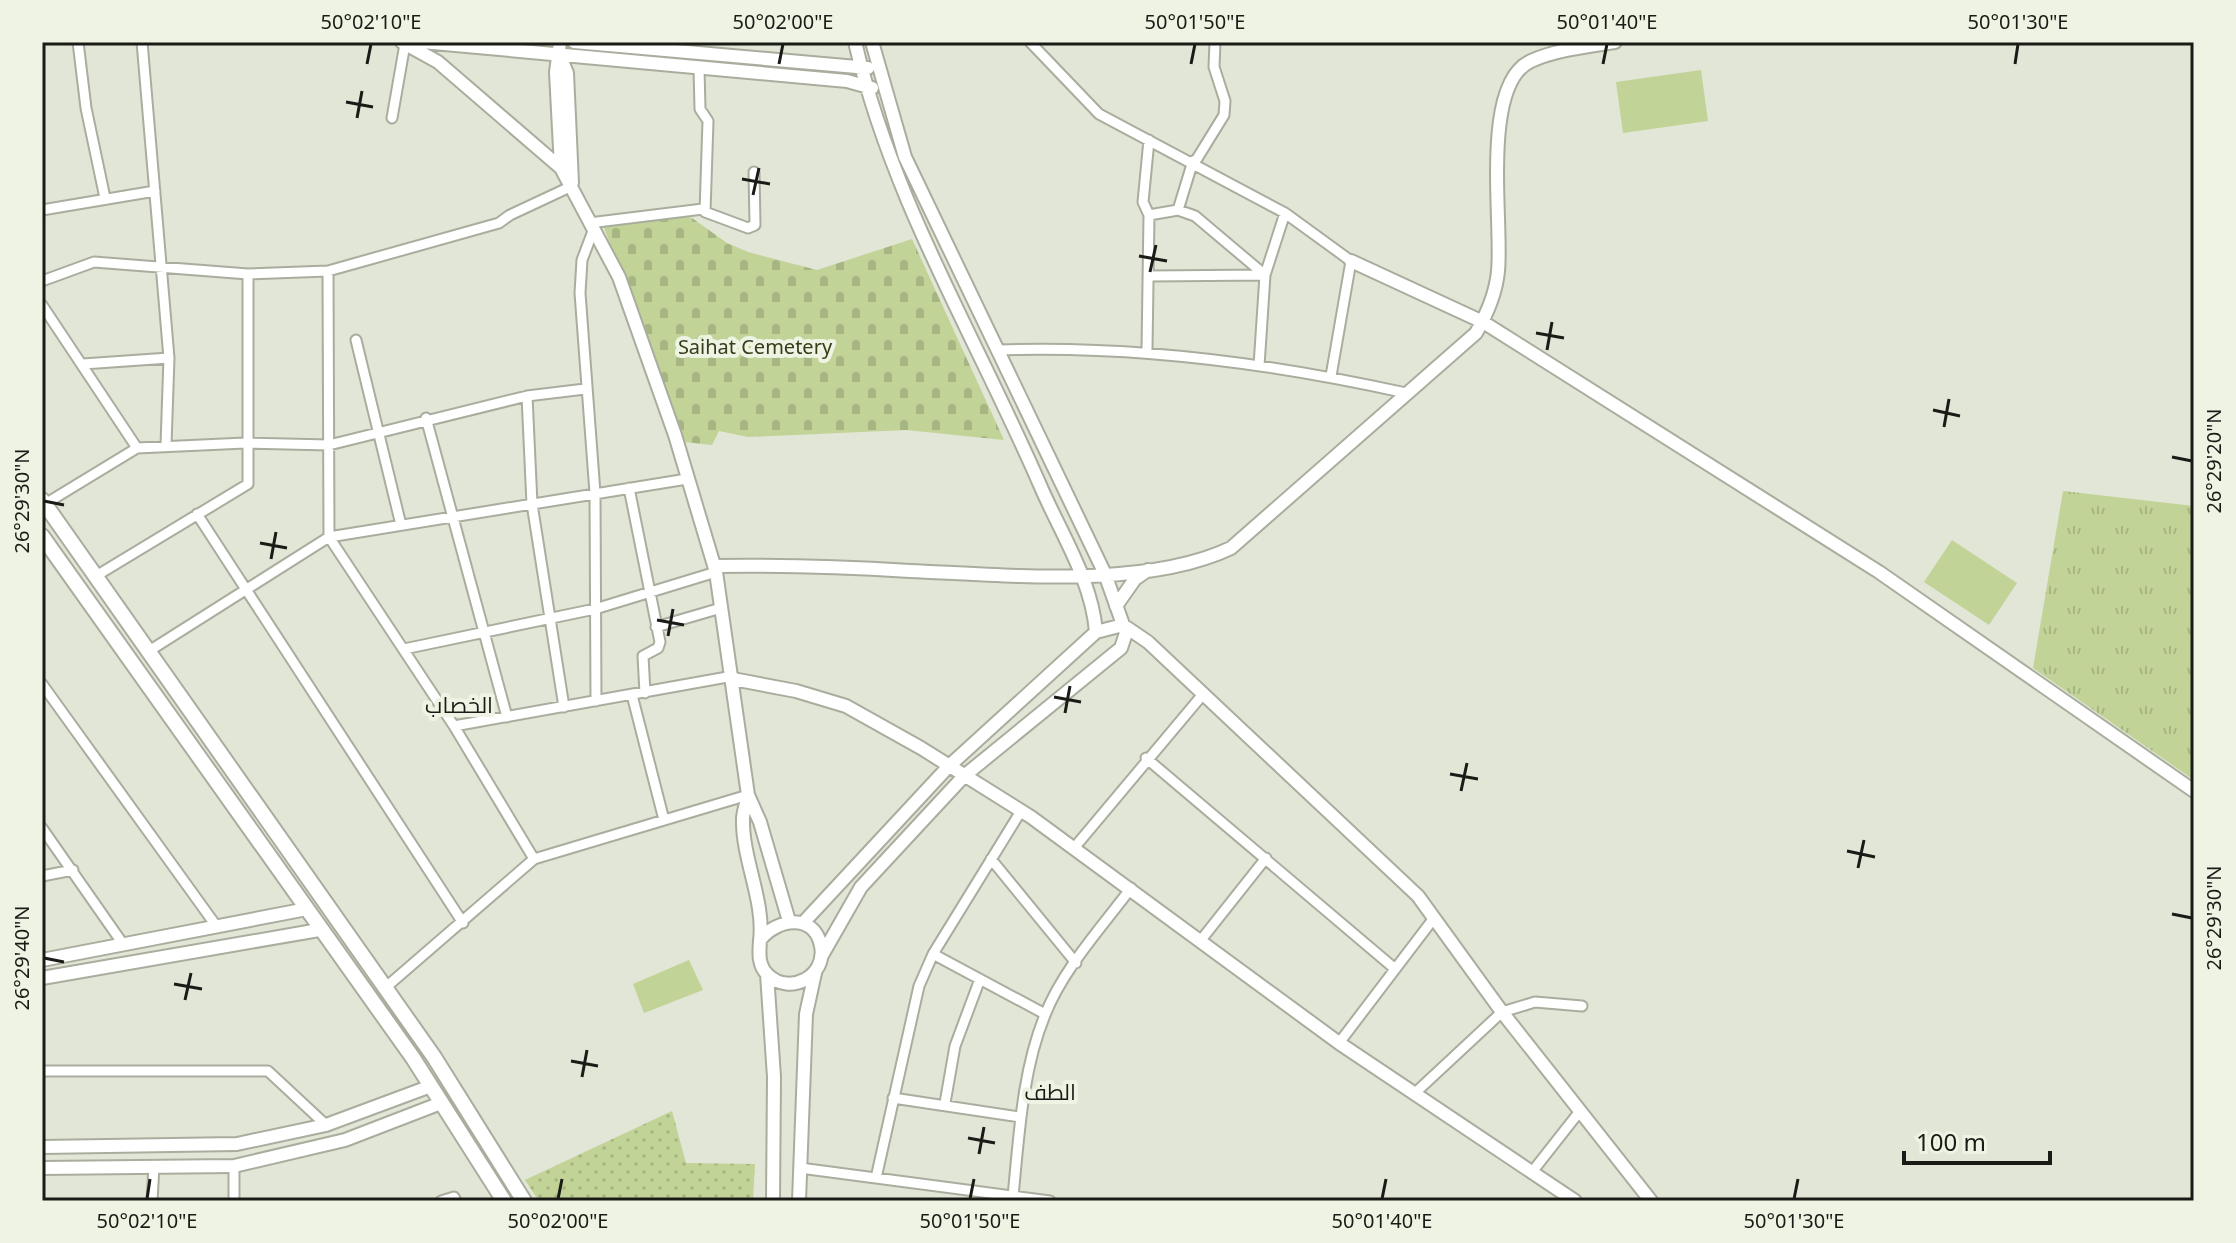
<svg xmlns="http://www.w3.org/2000/svg" width="2236" height="1243" viewBox="0 0 2236 1243" font-family="'Noto Sans',Cairo,sans-serif">
<style>
.grass{fill:url(#grass-tufts)}
.cemetery{fill:url(#cemetery-stones)}
.park{fill:url(#park-dots)}
.pitch{fill:#c2d397}
.lines{fill:none;stroke-linecap:round;stroke-linejoin:round}
.street-casing{stroke:#a9ad9e;stroke-width:13}
.secondary-casing{stroke:#a9ad9e;stroke-width:16}
.primary-casing{stroke:#a9ad9e;stroke-width:18}
.street{stroke:#fff;stroke-width:9}
.secondary{stroke:#fff;stroke-width:12}
.primary{stroke:#fff;stroke-width:14}
.ticks{fill:none;stroke:#1a1b16;stroke-width:3}
.labels{text-anchor:middle;dominant-baseline:central;stroke-width:8;stroke-linejoin:round;paint-order:stroke}
.park-label{font-size:20px;fill:#343d18;stroke:#eef3e3}
.neighbourhood-label{font-size:22px;fill:#1a1b16;stroke:#eef3e3}
.neatline{fill:none;stroke:#1a1b16;stroke-width:3}
.ticks-label{font-size:20px;text-anchor:middle;fill:#1a1b16}
</style>
<defs>
<pattern id="grass-tufts" width="24" height="20" patternUnits="userSpaceOnUse" patternTransform="scale(2)"><rect width="24" height="20" fill="#c2d397"/><path d="M3 7l-1-3M5 7V3M7 7l1-3M15 17l-1-3M17 17v-4M19 17l1-3" fill="none" stroke="#a6b581"/></pattern>
<pattern id="cemetery-stones" width="16" height="16" patternUnits="userSpaceOnUse" patternTransform="scale(2)"><rect width="16" height="16" fill="#c2d397"/><path d="M2 7V4a2 2 0 0 1 4 0v3zM10 15v-3a2 2 0 0 1 4 0v3z" fill="#a6b581"/></pattern>
<pattern id="park-dots" width="8" height="8" patternUnits="userSpaceOnUse" patternTransform="scale(2)"><rect width="8" height="8" fill="#c2d397"/><path d="M2 2h.1M6 6h.1" fill="none" stroke="#a6b581" stroke-width="1.8" stroke-linecap="round"/></pattern>
</defs>
<rect width="100%" height="100%" fill="#e1e6d6"/>
<path class="grass" d="M2063 491 2194 506V780L2033 668Z"/>
<path class="cemetery" d="M677 214 692 218 727 243 748 252 817 270 912 239 1004 440 906 430 748 437 719 431 712 445 685 442 603 225Z"/>
<path class="park" d="M672 1111 686 1163 755 1164 753 1201H539L525 1180Z"/>
<path class="pitch" d="M1701 70 1708 121 1623 133 1616 82Z
M1952 540 2017 583 1989 625 1924 582Z
M689 960 703 990 644 1013 633 984Z"/>
<g class="lines">
<g class="street-casing">
<path id="street" d="M78 42 86 108 105 198
M142 42 169 358 166 445
M1030 42 1099 114 1285 213 1351 261 1331 376
M699 68 700 109 708 121 705 212 748 228 755 225 754 172
M392 118 405 44
M1149 140 1143 202 1149 215
M1195 162 1224 115 1225 101 1214 67 1215 42
M42 210 155 191
M1178 210 1193 161
M589 223 703 209
M593 231 582 260 580 293 595 493 596 701
M328 271 329 537 454 726 534 859
M1150 276 1265 275
M42 281 94 262 248 274 328 271 499 223 510 215 572 186
M42 305 137 448
M356 340 401 525
M997 350C1135 345 1271 363 1406 393
M1147 350 1149 215 1178 210 1195 216 1265 275
M83 364 169 358
M1259 366 1265 275 1285 213
M527 396 532 504 564 707
M426 418 507 717
M629 488 660 642 658 648 643 656 645 693
M45 504 137 448 245 443 329 445 527 396 585 389
M197 514 463 923
M96 576 248 484V274
M656 627 721 608
M404 649 595 609 716 572
M149 651 329 537 687 479
M42 684 217 927
M632 695 664 820
M454 726 733 676
M1146 758 1394 968
M42 828 123 944
M1074 848 1204 693
M991 859 1076 963
M42 876 73 870
M1201 940 1266 858
M933 954 1045 1014
M385 988 534 859 748 795
M1339 1043 1434 918
M42 1071H268L326 1125
M1415 1093 1502 1012 1535 1002 1582 1006
M893 1098 1020 1117
M945 1103 955 1046 980 979
M234 1166V1201
M800 1168 1050 1201
M1532 1172 1580 1111
M876 1178 919 986 933 954 1021 811
M1013 1196C1019 1137 1022 1071 1045 1015 1063 969 1102 927 1131 888
M152 1201 154 1166
M441 1201 454 1197 456 1201"/>
</g>
<g class="secondary-casing">
<path id="secondary" d="M402 42 438 62 561 168 619 277 675 435 716 572 748 795 760 822 789 921
M422 42 847 81 872 88
M560 42 556 72 561 168
M574 42 868 68
M560 56 567 73 572 183
M1351 261 1483 322 1879 572 2194 791
M714 566C779 565 845 567 910 571 1004 575 1145 589 1231 548L1476 333C1487 314 1496 293 1498 271 1503 223 1480 84 1531 61 1555 50 1589 46 1615 42
M1116 606 1135 579 1148 570
M1096 632 1123 625 1148 642 1418 896 1502 1012 1651 1201
M733 679 796 691 846 706 921 748 1031 817 1339 1043 1575 1201
M748 795C747 802 743 811 743 819 742 859 765 901 760 941 759 953 758 966 768 975 790 996 827 976 821 946 814 912 776 919 760 940
M803 923 948 767 1096 632C1092 580 1060 532 1040 485 975 335 893 203 855 42
M821 957 861 887 964 776 1121 648 1126 633 1105 574 905 157 872 42
M42 960 307 909
M767 974 774 1077 773 1201
M42 978 319 930
M42 1147 237 1144 326 1125 431 1086
M42 1168 234 1166 345 1140 441 1103
M799 1201 806 1014 815 973"/>
</g>
<g class="primary-casing">
<path id="primary" d="M42 500 434 1057 524 1201
M42 536 413 1058 504 1201"/>
</g>
<use href="#street" class="street"/>
<use href="#secondary" class="secondary"/>
<use href="#primary" class="primary"/>
</g>
<path class="ticks" d="M367 64 371 44M779 64 783 44M1191 64 1195 44M1603 64 1607 44M2015 64 2018 44M346 102 373 107M357 118 362 91M742 179 770 184M753 195 759 168M1139 256 1167 261M1150 272 1156 245M1536 333 1564 338M1547 350 1552 322M1933 410 1960 416M1944 427 1949 399M2172 457 2192 461M44 501 64 505M260 543 287 548M271 559 276 532M657 620 684 625M668 636 673 609M1054 697 1081 702M1065 713 1070 686M1450 774 1478 779M1461 791 1467 763M1847 851 1875 857M1858 868 1864 840M2172 914 2192 918M44 958 64 962M174 984 202 989M185 1000 191 973M571 1061 598 1066M582 1077 587 1050M968 1138 995 1143M979 1154 984 1127M147 1199 150 1179M558 1199 562 1179M970 1199 974 1179M1382 1199 1386 1179M1794 1199 1798 1179"/>
<g class="labels">
<g class="park-label">
<text x="755" y="346">Saihat Cemetery</text>
</g>
<g class="neighbourhood-label">
<text x="459" y="704">الخصاب</text>
<text x="1050" y="1091">الطف</text>
</g>
</g>
<rect width="2236" height="1243" fill="none" stroke="#eef3e3" stroke-width="88"/>
<path d="M1904 1151v12h146v-12" fill="none" stroke="#1a1b16" stroke-width="4"/>
<text x="1916" y="1151" font-size="24" fill="#1a1b16" stroke="#eef3e3" stroke-width="6" paint-order="stroke">100 m</text>
<rect x="44" y="44" width="2148" height="1155" class="neatline"/>
<g class="ticks-label">
<text x="371" y="29">50°02'10"E</text>
<text x="783" y="29">50°02'00"E</text>
<text x="1195" y="29">50°01'50"E</text>
<text x="1607" y="29">50°01'40"E</text>
<text x="2018" y="29">50°01'30"E</text>
<text transform="translate(2214 461) rotate(-90)" y="7">26°29'20"N</text>
<text transform="translate(22 501) rotate(-90)" y="7">26°29'30"N</text>
<text transform="translate(2214 918) rotate(-90)" y="7">26°29'30"N</text>
<text transform="translate(22 958) rotate(-90)" y="7">26°29'40"N</text>
<text x="147" y="1228">50°02'10"E</text>
<text x="558" y="1228">50°02'00"E</text>
<text x="970" y="1228">50°01'50"E</text>
<text x="1382" y="1228">50°01'40"E</text>
<text x="1794" y="1228">50°01'30"E</text>
</g>
</svg>
